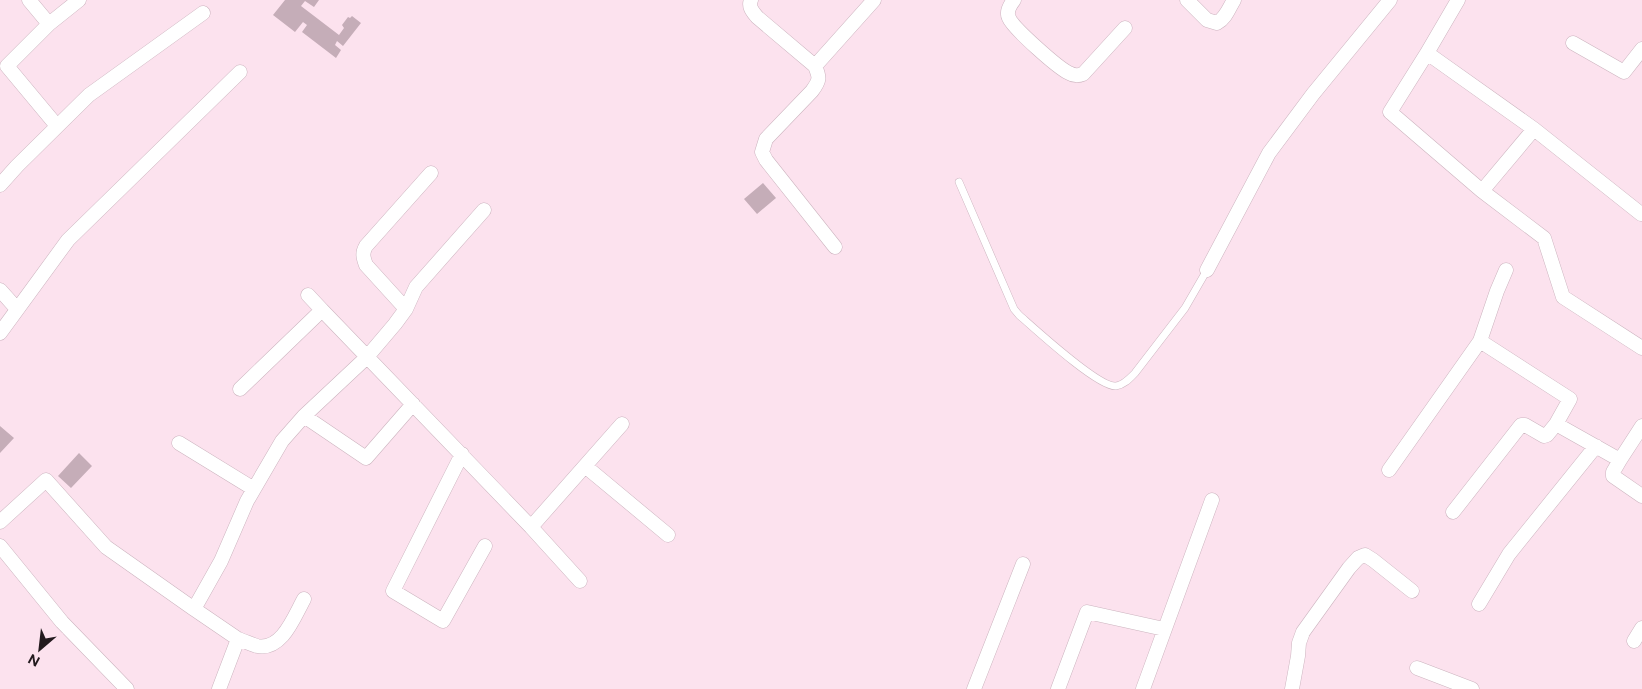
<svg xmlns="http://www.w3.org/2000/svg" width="1642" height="689" viewBox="0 0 1642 689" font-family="Figtree,sans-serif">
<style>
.building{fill:#c5adb8}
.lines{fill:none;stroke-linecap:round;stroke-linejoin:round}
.lane-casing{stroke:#ccb4bf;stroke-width:8}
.street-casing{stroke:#ccb4bf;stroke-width:15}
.lane{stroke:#fff;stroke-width:7}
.street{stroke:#fff;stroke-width:14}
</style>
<rect width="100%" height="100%" fill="#fce2ee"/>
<path class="building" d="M285 0H319L314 7 305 1 301 6 339 35 344 28 342 25 348 17 350 18 352 16 361 23 343 46 337 41 335 45 341 50 336 58 302 32 307 25 303 22 295 32 273 15Z
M763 183 776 198 757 214 744 199Z
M0 426 14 438 0 453Z
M79 453 92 466 71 488 58 476Z"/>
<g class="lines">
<g class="lane-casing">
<path id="lane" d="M959 182 1014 309 1019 315C1035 329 1099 388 1116 386 1124 385 1130 378 1135 373L1185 308 1207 270"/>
</g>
<g class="street-casing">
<path id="street" d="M29 0 49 24 7 66 57 126
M751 0C748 7 753 12 757 17L815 66C820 78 820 80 812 91L766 139 762 152 766 160 835 247
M1014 0C1010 5 1006 12 1009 18 1013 28 1058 68 1069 73 1074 76 1078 76 1083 74L1125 28
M1187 0 1207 20 1217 23C1226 18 1229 8 1234 0
M1458 0 1427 53 1534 129 1482 191 1544 238 1563 297 1642 348
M49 24 79 0
M1573 43 1624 72 1642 49
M1427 53 1390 112 1482 191
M815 66 874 0
M1534 129 1641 214
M0 185 17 166 89 95 203 13
M1207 270 1269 153 1313 94 1390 0
M1506 270 1497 291 1480 341 1570 399 1556 424 1620 460 1642 426
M0 290 17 309
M308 295 322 310
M406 309 366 265C363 257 362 253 366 246L431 173
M0 333 68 240 240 72
M240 389 322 310 531 527 622 424
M304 416 366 458 413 404
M179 443 254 489
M462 454 393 591 443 621 485 546
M1620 460 1613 472V476L1642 496
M585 466 668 535
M1389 470 1480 341
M1453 512 1521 425H1525L1544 436 1547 435 1556 424
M0 522 46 480 106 547 194 609 221 561 247 501 282 441 304 416 367 357 395 324 406 309 416 287 484 210
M531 527 580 581
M0 546 62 622 127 689
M1479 604 1509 554 1596 446
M194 609 238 639 219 689
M238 639C244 641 251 644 257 646 282 651 294 617 304 599
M1634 641 1642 628
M1417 668 1472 689
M974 689 1023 564
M1058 689 1087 612 1164 629
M1143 689 1212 500
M1292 689 1298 656 1299 643 1303 632 1349 568 1358 558 1365 555 1373 560 1412 591"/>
</g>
<use href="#lane" class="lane"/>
<use href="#street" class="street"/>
</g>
<g transform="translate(40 649) rotate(208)" stroke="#fce2ee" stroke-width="4" paint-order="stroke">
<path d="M0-4L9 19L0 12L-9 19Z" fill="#231a1e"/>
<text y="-8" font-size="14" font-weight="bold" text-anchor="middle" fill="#231a1e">N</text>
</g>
</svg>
